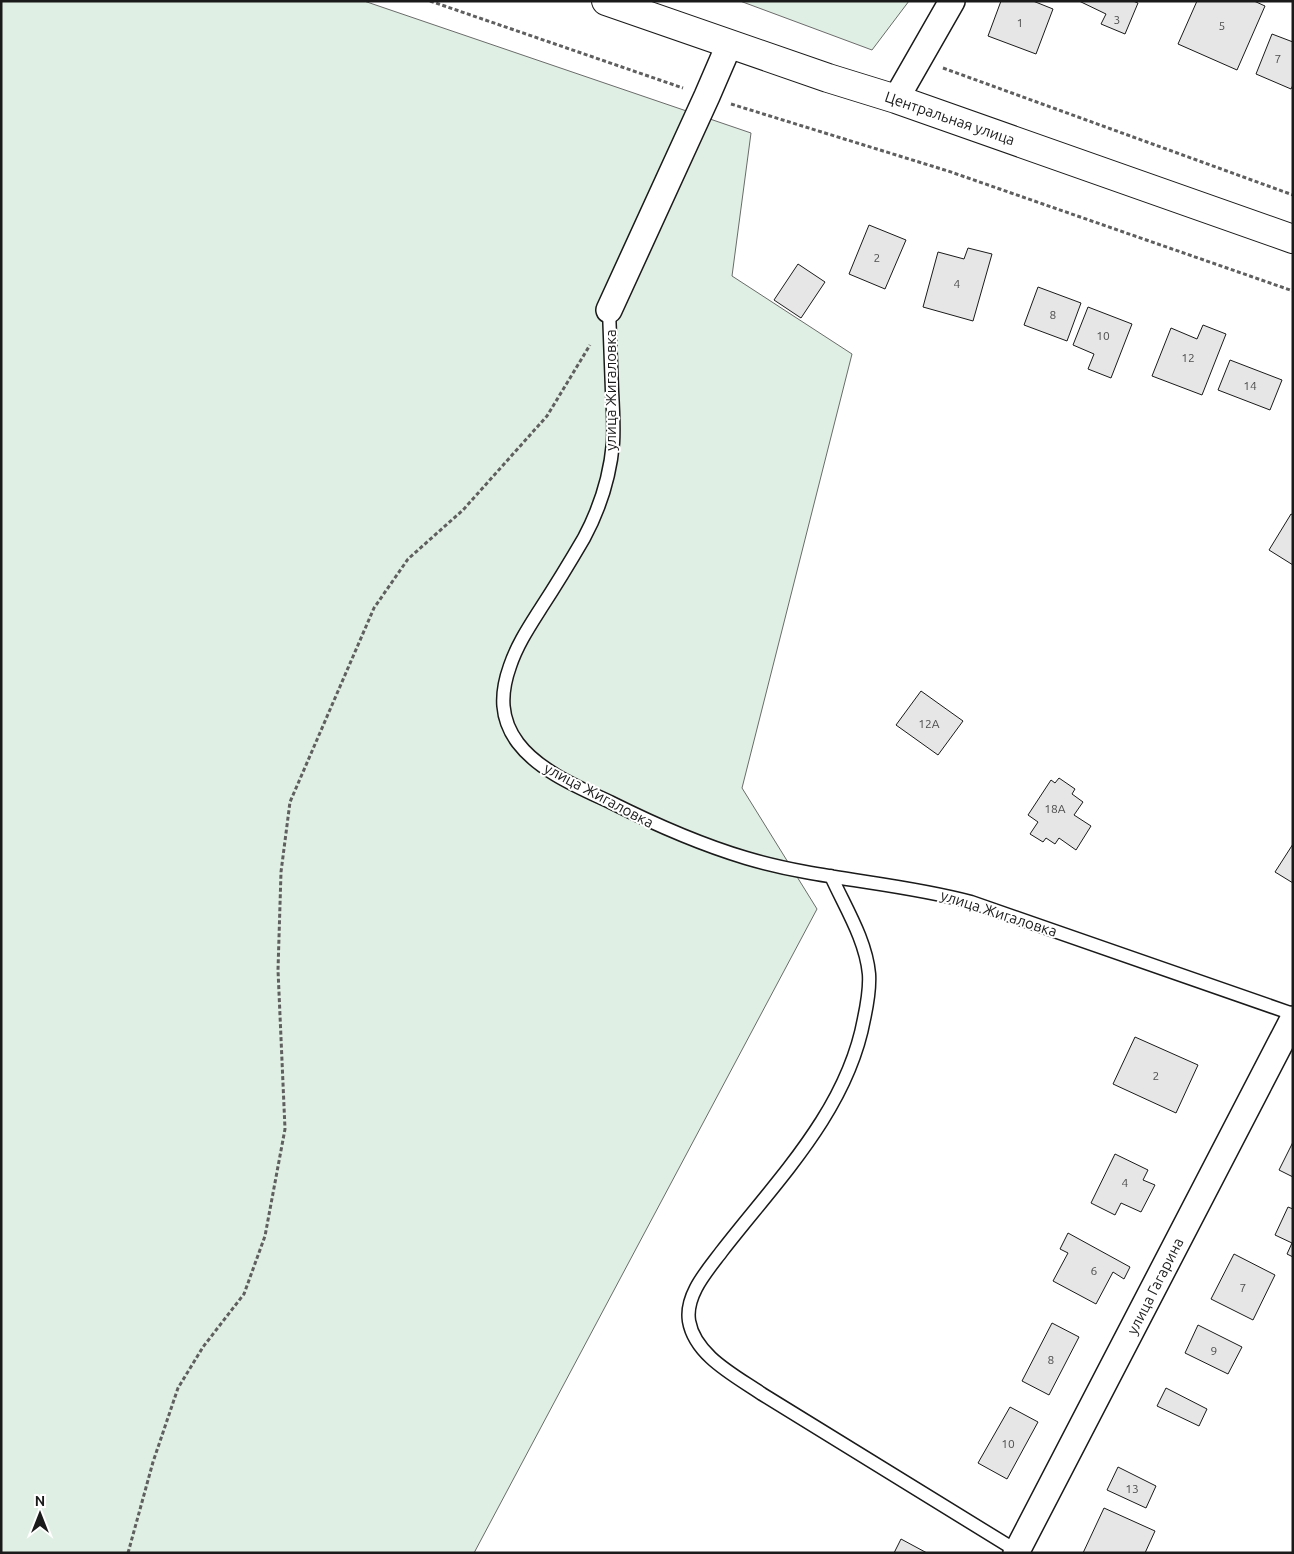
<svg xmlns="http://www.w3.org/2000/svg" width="1294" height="1554" viewBox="0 0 1294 1554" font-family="Ubuntu,sans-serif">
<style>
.green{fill:#e0efe3;stroke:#6a6a6a}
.building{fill:#e6e6e6;stroke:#1a1a1a}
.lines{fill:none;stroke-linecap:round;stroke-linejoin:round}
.service-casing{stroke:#1a1a1a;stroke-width:15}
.minor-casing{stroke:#1a1a1a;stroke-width:28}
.secondary-casing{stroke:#1a1a1a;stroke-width:30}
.path{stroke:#5f5f5f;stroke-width:3;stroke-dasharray:4 2.5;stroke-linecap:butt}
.service{stroke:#fff;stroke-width:12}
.minor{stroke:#fff;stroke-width:25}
.secondary{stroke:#fff;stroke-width:28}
.labels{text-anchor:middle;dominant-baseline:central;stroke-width:4;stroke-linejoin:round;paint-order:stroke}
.number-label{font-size:12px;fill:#4d4d4d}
.street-label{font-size:15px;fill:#1a1a1a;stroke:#fff}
</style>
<rect width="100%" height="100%" fill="#fff"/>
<path class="green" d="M1 1H364L751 133 732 276 852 354 742 788 817 909 474 1553H1Z
M740 1H909L872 50Z"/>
<path class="building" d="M1001 1H1033L1053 9 1036 54 988 36Z
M1079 1H1133L1138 3 1125 34 1101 24 1106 14Z
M1197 1H1254L1265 6 1237 70 1178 44Z
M1272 34 1293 42V85L1291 89 1256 74Z
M869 225 906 240 885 289 849 274Z
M968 248 992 254 973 321 923 307 938 252 964 259Z
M798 264 825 282 801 318 774 300Z
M1038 287 1081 303 1067 341 1024 325Z
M1088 307 1132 324 1111 378 1088 369 1094 354 1073 345Z
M1203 325 1226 334 1202 395 1152 376 1171 328 1197 339Z
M1230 360 1282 380 1270 410 1218 390Z
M1291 514 1293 515V565L1269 550Z
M921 691 963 721 938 755 896 725Z
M1059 778 1075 789 1072 794 1083 802 1074 815 1091 826 1076 850 1059 838 1055 844 1046 838 1043 842 1030 834 1038 822 1028 815 1051 780 1055 783Z
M1293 844V883L1275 872Z
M1135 1037 1198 1065 1176 1113 1113 1084Z
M1293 1142V1177L1279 1170Z
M1115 1154 1148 1170 1143 1180 1155 1185 1141 1212 1121 1203 1115 1215 1091 1203Z
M1288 1207 1293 1209V1257L1287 1254 1292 1243 1275 1235Z
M1068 1233 1130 1267 1124 1279 1113 1272 1096 1304 1053 1281 1068 1253 1060 1249Z
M1234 1254 1275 1275 1253 1320 1211 1299Z
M1052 1323 1079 1337 1049 1395 1022 1381Z
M1198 1325 1242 1347 1228 1374 1185 1353Z
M1166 1388 1207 1409 1199 1426 1157 1406Z
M1010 1407 1038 1422 1007 1479 978 1463Z
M1118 1467 1156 1486 1146 1508 1107 1490Z
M1104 1508 1155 1531 1145 1553H1083Z
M901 1539 927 1553H894Z"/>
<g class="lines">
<g class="service-casing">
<path id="service" d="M609 310C610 337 611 364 612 391 613 408 614 426 613 443 610 476 599 510 584 538 570 562 556 585 541 608 529 627 517 645 510 666 500 694 500 719 518 743 539 771 580 788 610 802 654 824 699 844 746 858 820 880 897 882 971 902L1293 1014
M831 876C845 907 866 940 869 974 870 989 867 1005 864 1019 847 1111 777 1180 722 1251 707 1271 685 1295 689 1321 695 1356 736 1376 762 1394L1017 1551"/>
</g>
<g class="minor-casing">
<path id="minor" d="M896 99 952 1
M609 310 707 96 729 45
M1016 1553 1293 1019"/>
</g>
<g class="secondary-casing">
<path id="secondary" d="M606 1 828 78 896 99 1293 239"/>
</g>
<path class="path" d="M430 1 683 88
M943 68 1293 195
M731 104 948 171 1293 291
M128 1553 153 1462 178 1388 203 1347 244 1294 265 1236 285 1129 278 970 281 872 290 802 374 608 408 559 463 510 547 416 590 345"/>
<use href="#service" class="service"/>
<use href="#minor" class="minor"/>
<use href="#secondary" class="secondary"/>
</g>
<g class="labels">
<g class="number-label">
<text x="1117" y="19">3</text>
<text x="1020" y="22">1</text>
<text x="1222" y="25">5</text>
<text x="1278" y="58">7</text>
<text x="877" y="257">2</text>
<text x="957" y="283">4</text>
<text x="1053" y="314">8</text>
<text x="1103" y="335">10</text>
<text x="1188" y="357">12</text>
<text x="1250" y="385">14</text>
<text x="929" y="723">12А</text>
<text x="1055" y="808">18А</text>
<text x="1156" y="1075">2</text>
<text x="1125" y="1182">4</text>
<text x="1094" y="1270">6</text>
<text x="1243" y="1287">7</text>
<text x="1214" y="1350">9</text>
<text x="1051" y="1359">8</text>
<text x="1008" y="1443">10</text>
<text x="1132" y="1488">13</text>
</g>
<g class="street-label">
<text transform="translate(950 118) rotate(19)">Центральная улица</text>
<text transform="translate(610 390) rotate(-90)">улица Жигаловка</text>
<text transform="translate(599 795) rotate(28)">улица Жигаловка</text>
<text transform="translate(999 913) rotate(18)">улица Жигаловка</text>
<text transform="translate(1155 1286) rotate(-63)">улица Гагарина</text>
</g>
</g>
<rect width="1294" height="1554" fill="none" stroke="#1a1a1a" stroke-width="5"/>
<g transform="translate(40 1514)" stroke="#ffffff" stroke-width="4" paint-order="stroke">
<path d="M0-4L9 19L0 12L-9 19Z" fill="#1a1a1a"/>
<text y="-8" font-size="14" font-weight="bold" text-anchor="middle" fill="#1a1a1a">N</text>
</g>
</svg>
